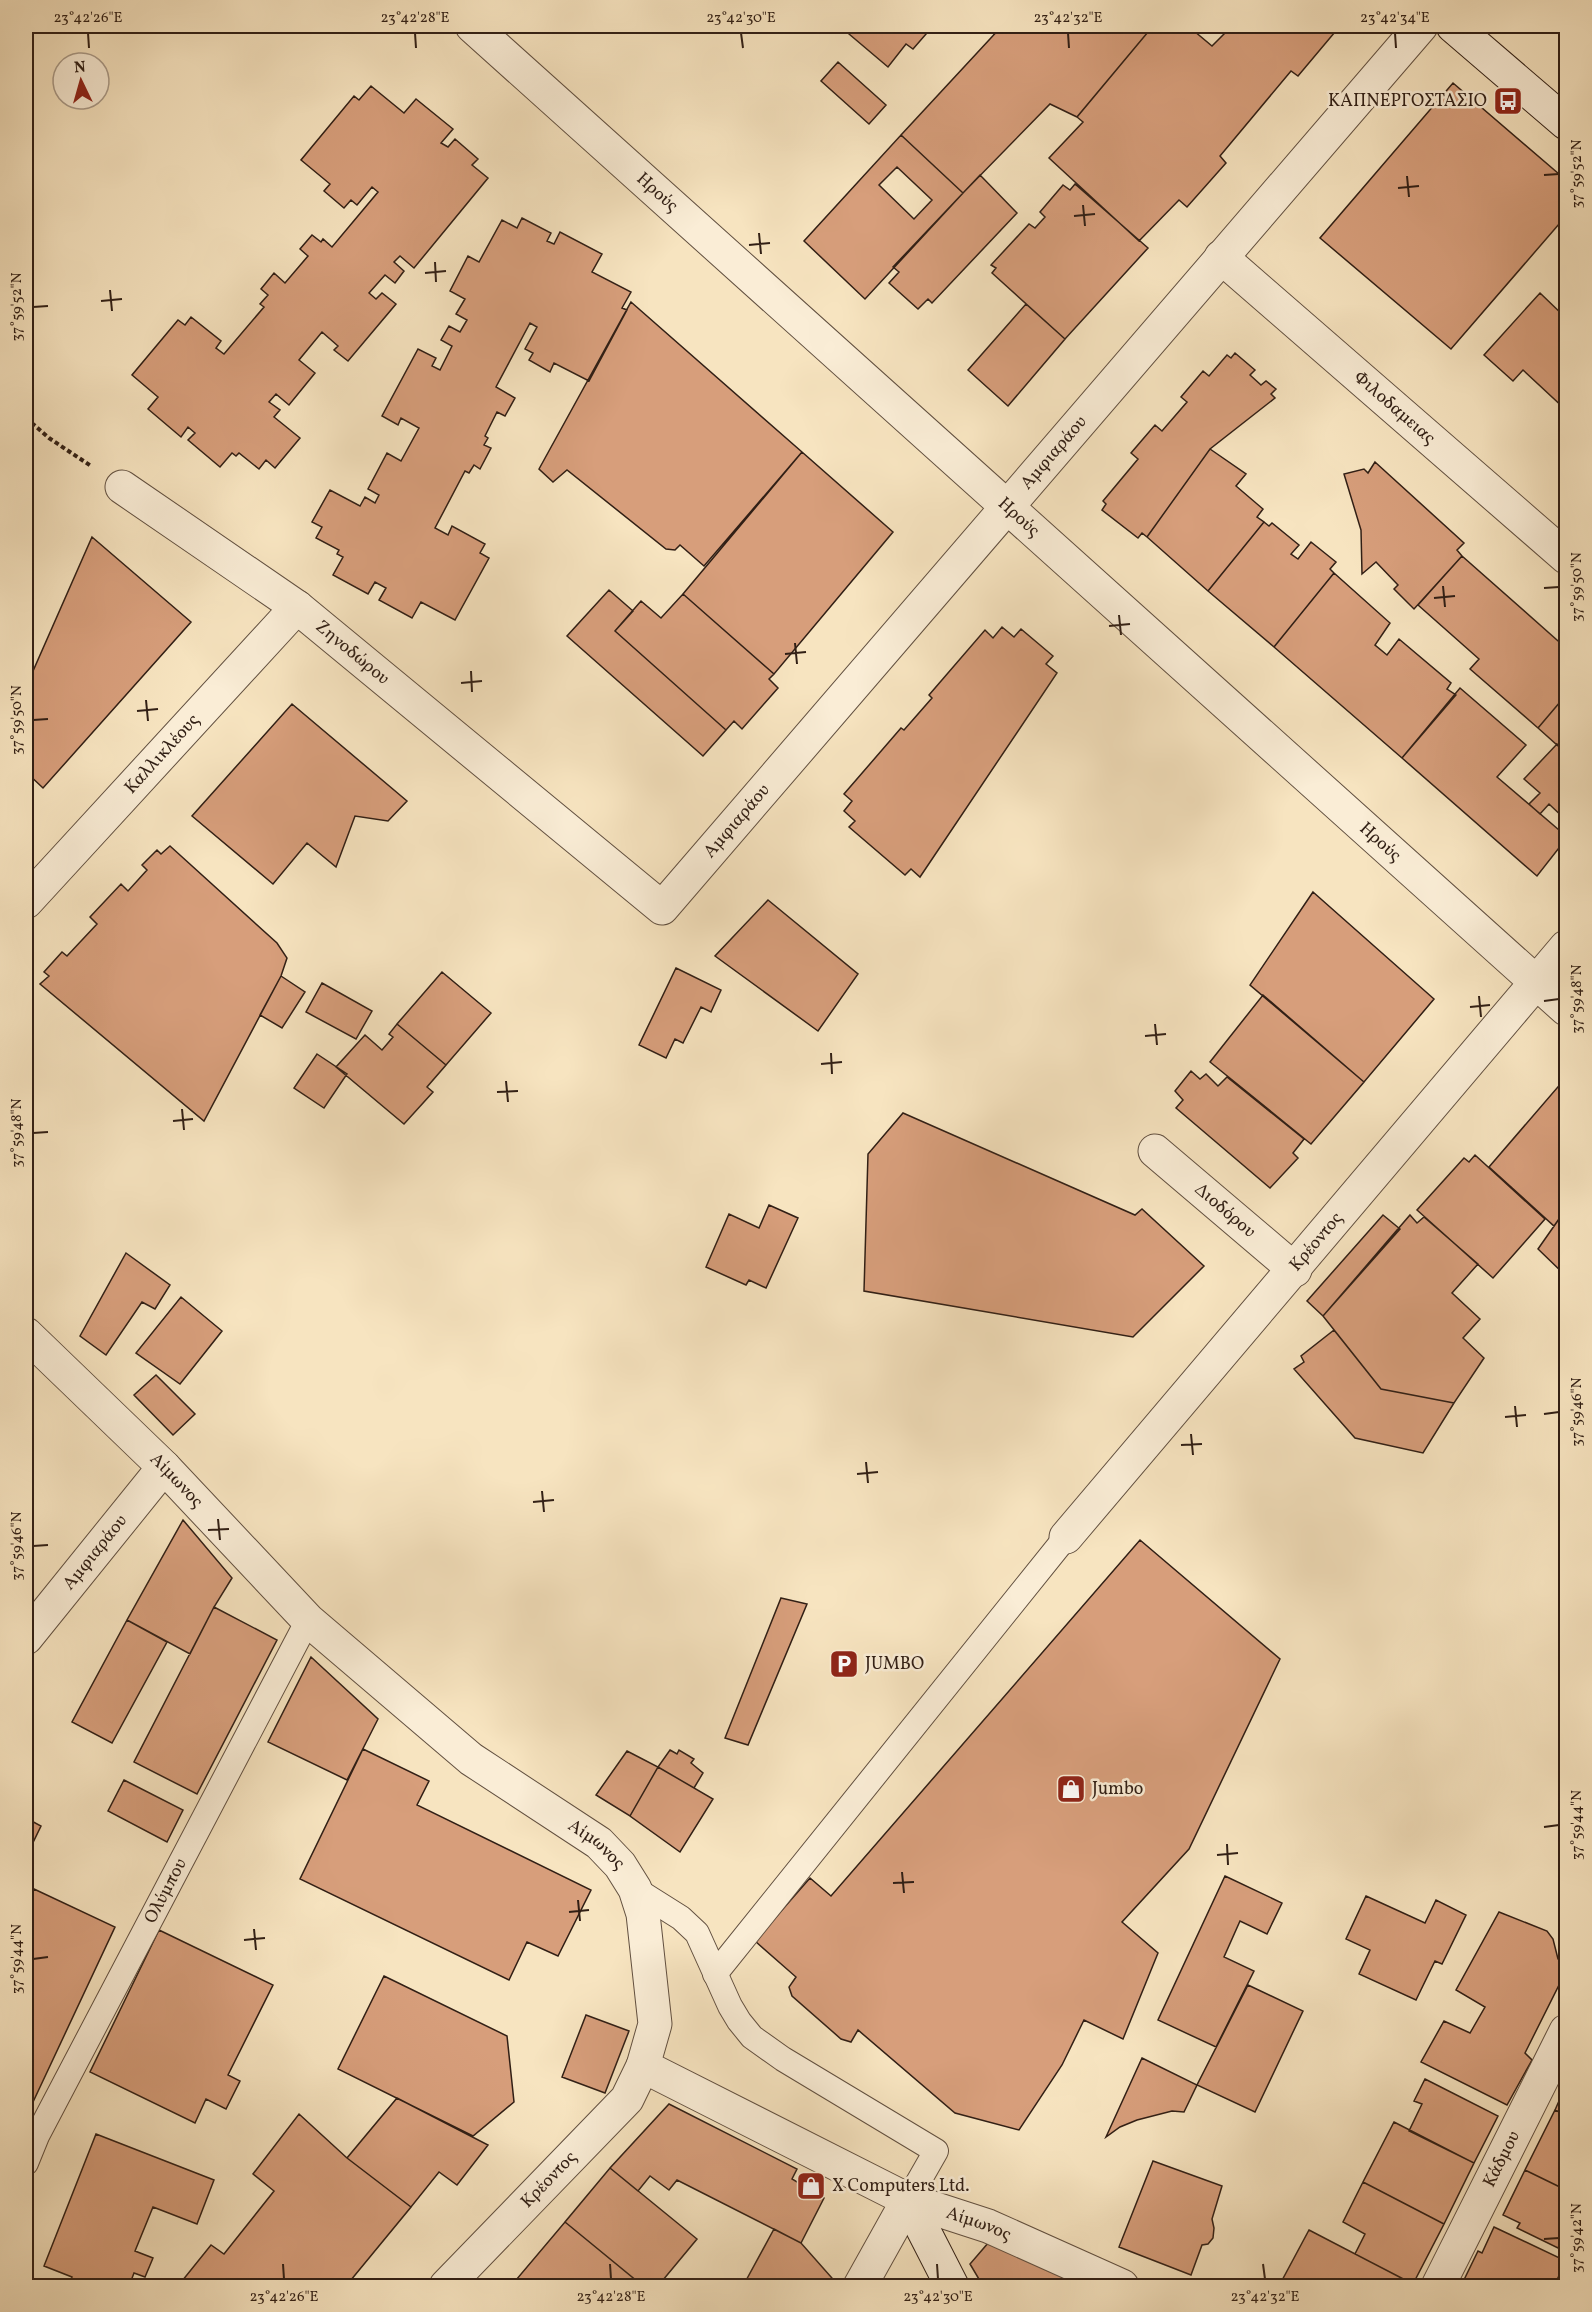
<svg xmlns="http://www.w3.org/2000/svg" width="1592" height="2312" viewBox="0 0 1592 2312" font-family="Vollkorn,serif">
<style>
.building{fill:#d79e7b;stroke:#311f15;stroke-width:1.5;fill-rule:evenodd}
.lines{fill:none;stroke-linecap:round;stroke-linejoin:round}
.lane-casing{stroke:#625040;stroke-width:26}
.street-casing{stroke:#625040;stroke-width:35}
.secondary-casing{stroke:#311f15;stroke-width:35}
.path{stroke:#311f15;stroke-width:4;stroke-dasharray:4.5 3;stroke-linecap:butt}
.lane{stroke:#faedd6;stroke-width:24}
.street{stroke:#faedd6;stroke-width:33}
.secondary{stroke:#faedd6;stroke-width:33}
.ticks{fill:none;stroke:#311f15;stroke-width:2}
.labels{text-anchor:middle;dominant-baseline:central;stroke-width:5;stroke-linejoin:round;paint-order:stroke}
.poi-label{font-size:18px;fill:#311f15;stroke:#faedd6;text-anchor:start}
.street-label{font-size:18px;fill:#311f15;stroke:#faedd6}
.neatline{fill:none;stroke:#311f15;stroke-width:2}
.ticks-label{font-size:15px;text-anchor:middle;fill:#311f15}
</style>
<rect width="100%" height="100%" fill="#f7e4c0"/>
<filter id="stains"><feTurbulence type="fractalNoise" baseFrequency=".00333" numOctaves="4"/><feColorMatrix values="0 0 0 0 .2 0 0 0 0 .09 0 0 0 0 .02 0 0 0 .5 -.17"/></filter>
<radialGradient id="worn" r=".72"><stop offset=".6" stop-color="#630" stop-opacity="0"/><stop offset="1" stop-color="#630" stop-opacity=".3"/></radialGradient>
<path class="building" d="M856 26H933L913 49 906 44 888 67 849 34Z
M984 26H1002L994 34Z
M1002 26H1153L1077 117 1050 104 963 193 901 135Z
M1153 26H1188L1212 46 1232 26H1340L1298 76 1291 71 1220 156 1226 163 1187 207 1179 200 1139 241 1049 158 1083 122 1077 117Z
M838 62 886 105 869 124 821 81Z
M1453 83 1566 180V216L1451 349 1320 238Z
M371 86 404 113 416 99 453 129 441 143 448 147 455 139 478 159 472 165 488 178 414 268 400 256 394 262 404 271 395 283 385 275 369 293 376 299 382 293 396 304 348 361 334 350 338 346 322 332 299 360 315 373 289 405 276 394 269 402 280 410 274 417 300 438 275 468 266 460 259 469 239 453 236 456 232 453 220 467 188 440 195 433 188 427 181 437 148 409 158 397 132 375 178 320 185 325 191 317 221 341 216 348 224 354 264 307 260 304 268 295 261 289 274 273 285 283 308 256 300 249 312 235 321 242 323 239 332 247 378 192 372 187 357 205 351 200 344 208 324 191 330 184 301 160 354 96 359 100Z
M901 135 963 193 865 299 804 241ZM897 167 932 200 914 219 879 185Z
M980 175 1017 213 932 303 928 299 918 309 889 283 899 272 893 267Z
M1075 184 1148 248 1065 339 992 273 996 268 991 265 1029 224 1035 228 1045 217 1040 212 1063 185 1070 190Z
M522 218 551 233 547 241 554 244 560 232 602 254 592 272 631 292 622 308 627 310 589 381 554 363 550 372 529 360 533 353 525 349 537 327 530 323 496 387 515 398 505 416 497 412 485 436 488 438 484 445 491 448 480 469 474 465 469 473 465 471 435 528 448 535 452 526 485 544 480 553 489 558 455 620 421 602 412 618 379 600 386 588 375 582 368 594 333 575 343 557 337 554 339 550 316 538 322 527 312 522 330 490 360 506 365 497 375 503 379 495 368 489 387 453 401 461 419 428 401 418 398 425 382 416 418 349 436 358 432 366 440 370 452 346 441 340 449 326 460 332 467 320 456 314 465 299 450 291 468 256 479 262 502 220 517 228Z
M1540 293 1566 318V410L1523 370 1513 381 1484 355Z
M631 302 802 452 704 566 680 545 675 550 666 549 567 470 553 482 539 469Z
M1026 304 1065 339 1008 406 968 370Z
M1235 353 1255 370 1250 375 1261 385 1266 381 1276 389 1271 394 1275 398 1210 449 1147 537 1142 533 1138 538 1102 510 1106 504 1103 501 1138 459 1131 453 1155 425 1162 431 1187 402 1181 397 1203 371 1209 376 1227 355 1231 358Z
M1210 449 1246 474 1236 486 1263 509 1257 517 1264 522 1208 591 1147 537Z
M802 452 893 532 774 674 683 594Z
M1375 462 1464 543 1457 550 1462 556 1414 609 1394 589 1398 585 1376 562 1362 574 1361 530 1344 474 1364 469 1368 473Z
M1264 522 1269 526 1272 523 1299 545 1291 554 1298 559 1311 542 1336 562 1330 569 1334 573 1274 647 1208 591Z
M92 537 191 622 43 788 26 772V687Z
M1462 556 1566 648V695L1538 728 1470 669 1479 659 1418 605Z
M1334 573 1390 623 1375 645 1387 655 1399 639 1451 683 1447 689 1456 695 1402 758 1274 647Z
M609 590 633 611 615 631 726 730 703 756 567 636Z
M683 594 774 674 769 679 778 688 742 729 734 721 726 730 615 631 641 601 661 618Z
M1002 627 1014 637 1021 629 1053 656 1046 664 1057 673 920 877 911 869 905 875 849 827 855 821 844 811 852 801 844 794 901 728 904 730 932 698 929 695 985 630 993 638Z
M1460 688 1526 745 1497 777 1566 836V839L1537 876 1402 758Z
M1566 695V753L1538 728Z
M292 704 407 801 388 821 355 816 336 867 307 843 273 884 192 816Z
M1557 744 1566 753V820L1549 804 1540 814 1529 804 1540 793 1524 779Z
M170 846 277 943 287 958 281 976 204 1121 40 984 49 976 44 972 62 952 67 956 97 924 90 917 121 884 128 891 147 870 142 865 157 850 161 854Z
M1313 892 1434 999 1364 1082 1250 985Z
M768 900 858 974 818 1031 715 956Z
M676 968 721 990 711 1012 701 1007 683 1043 675 1039 666 1058 639 1045Z
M442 972 491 1013 446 1065 397 1024Z
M281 976 305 992 282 1028 260 1015Z
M322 983 372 1011 356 1039 306 1012Z
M1263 995 1364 1082 1311 1144 1210 1062Z
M397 1024 446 1065 427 1087 433 1092 404 1124 336 1067 365 1035 382 1050 393 1037 389 1034Z
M317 1054 347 1074 324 1108 294 1088Z
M1191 1071 1200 1079 1206 1074 1218 1086 1227 1077 1304 1139 1293 1153 1298 1158 1270 1188 1176 1108 1183 1100 1175 1091Z
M1563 1081 1566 1084V1209L1554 1226 1489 1167Z
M903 1113 1135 1215 1142 1209 1204 1266 1133 1337 864 1291 868 1154Z
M1475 1155 1545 1219 1493 1278 1417 1210 1464 1158 1469 1162Z
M769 1205 798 1218 766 1288 749 1280 746 1285 706 1267 729 1214 759 1228Z
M1566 1209V1276L1538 1249Z
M1383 1215 1400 1229 1323 1316 1307 1301Z
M1410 1215 1417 1223 1424 1217 1478 1264 1452 1293 1480 1319 1463 1338 1484 1358 1454 1403 1381 1389 1323 1316Z
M126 1253 170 1285 155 1309 142 1302 106 1355 80 1336Z
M181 1297 222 1331 180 1384 136 1353Z
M1334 1330 1381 1389 1454 1403 1423 1453 1355 1438 1294 1369 1304 1362 1301 1356Z
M156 1375 195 1414 173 1435 134 1395Z
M183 1520 232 1578 214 1607 190 1654 127 1620Z
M1140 1540 1280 1659 1189 1849 1122 1922 1158 1953 1123 2039 1084 2020 1062 2065 1019 2130 955 2113 858 2030 851 2042 841 2039 792 1996 789 1987 796 1977 755 1941 810 1878 831 1896Z
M781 1598 807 1604 748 1745 725 1738Z
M214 1607 277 1640 197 1794 134 1762Z
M127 1620 167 1642 112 1743 72 1722Z
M311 1657 378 1719 347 1780 268 1742Z
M363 1749 429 1781 417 1805 591 1890 558 1956 527 1942 509 1980 300 1879Z
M670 1750 677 1754 679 1750 694 1759 691 1763 703 1773 694 1788 658 1767Z
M627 1751 658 1767 630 1816 596 1795Z
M658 1767 713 1799 680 1852 630 1816Z
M124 1780 183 1810 167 1842 108 1811Z
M26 1818 41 1826 26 1857Z
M1225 1876 1282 1903 1267 1934 1240 1921 1224 1957 1254 1971 1216 2047 1158 2020Z
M34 1889 115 1927 26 2117V1907Z
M1366 1896 1425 1923 1436 1900 1466 1915 1442 1964 1435 1961 1416 2000 1359 1974 1370 1950 1346 1939Z
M1499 1912 1547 1931 1553 1939 1558 1959 1566 1962V1971L1525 2053 1532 2060 1507 2105 1421 2062 1444 2021 1470 2033 1485 2007 1456 1990Z
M159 1930 273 1985 228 2075 240 2081 226 2109 206 2099 195 2123 90 2072Z
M384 1976 507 2036 514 2102 473 2136 338 2069Z
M1248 1985 1303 2011 1255 2112 1197 2085Z
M586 2015 629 2031 605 2093 562 2077Z
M1142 2058 1197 2085 1184 2112 1172 2111 1137 2120 1120 2127 1106 2137Z
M1425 2079 1498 2116 1474 2163 1409 2131 1422 2104 1414 2101Z
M1566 2085V2115L1555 2110Z
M397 2098 488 2145 457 2185 439 2172 411 2207 347 2158Z
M669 2104 797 2169 792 2179 824 2198 801 2243 677 2180 669 2190 650 2176 638 2191 610 2168Z
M1555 2110 1566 2115V2190L1525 2170Z
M299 2114 347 2158 411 2207 346 2286H178L211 2245 224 2254 274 2191 253 2174Z
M1394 2122 1474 2163 1444 2224 1363 2182Z
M96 2134 214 2180 197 2224 153 2207 135 2251 153 2258 145 2277 134 2273 129 2286H69L72 2277 44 2266Z
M1153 2161 1222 2186 1212 2219 1214 2228 1213 2238 1208 2244 1202 2245 1191 2275 1119 2247Z
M610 2168 697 2239 658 2286H643L565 2222Z
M1525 2170 1566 2190V2230L1558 2248 1517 2228 1520 2223 1503 2215Z
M1363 2182 1444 2224 1413 2284 1355 2254 1365 2234 1343 2222Z
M565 2222 643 2286H525L516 2280Z
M1494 2227 1566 2261 1554 2286H1461L1478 2251 1482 2253Z
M774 2229 801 2243 839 2286H743Z
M1309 2230 1413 2284 1412 2286H1279Z
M989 2242 1078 2279 1074 2286H983L970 2264Z
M516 2280 525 2286H510Z"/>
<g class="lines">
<g class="lane-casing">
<g id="lane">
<path d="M635 1889 681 1918 697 1933 730 2006 739 2021 752 2037 783 2059 936 2151 908 2200"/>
<path d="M715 1974 1066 1537"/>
<path id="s1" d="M26 2163 37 2136 308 1620"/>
</g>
</g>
<g class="street-casing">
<g id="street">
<path id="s2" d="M472 26 1566 1009"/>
<path id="s3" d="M1221 257 1566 557"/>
<path id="s4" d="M122 487 297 607 662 908 1421 26"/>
<path id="s5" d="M26 902 297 607"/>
<path id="s6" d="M1155 1151 1295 1270"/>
<path id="s7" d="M26 1334 164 1467 308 1620 471 1759 599 1843 620 1865 635 1889 643 1914 655 2024 643 2066 908 2200 988 2226 1122 2286"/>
<path id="s8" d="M1066 1537 1566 947"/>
<path id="s9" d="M26 1638 164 1467"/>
<path id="s10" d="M446 2286 627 2099 643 2066"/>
<path d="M860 2286 908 2200"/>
<path id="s11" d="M1438 2286 1566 2031"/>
</g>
</g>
<g class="secondary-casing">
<path id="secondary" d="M1453 26 1566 123
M908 2200 952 2286"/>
</g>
<path class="path" d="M26 418 49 438 91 466"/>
<use href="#lane" class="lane"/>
<use href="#street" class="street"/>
<use href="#secondary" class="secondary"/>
</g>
<path class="ticks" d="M88 33 89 48M415 33 416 48M741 33 743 48M1068 33 1069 48M1395 33 1396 48M1544 175 1559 174M1407 176 1409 197M1398 188 1419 186M1083 205 1085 226M1074 216 1095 214M759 233 761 254M749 245 770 243M435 262 436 282M425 273 446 271M110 290 112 311M101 301 122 299M33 307 48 306M1443 586 1445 607M1544 588 1559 587M1434 598 1455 596M1119 615 1121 635M1109 626 1130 624M795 643 797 664M785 654 806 652M471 671 472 692M461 683 482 681M146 700 148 721M137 711 158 709M33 720 48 719M1479 996 1481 1017M1544 1001 1559 999M1470 1007 1490 1005M1155 1024 1157 1045M1145 1036 1166 1034M831 1053 832 1074M821 1064 842 1062M506 1081 508 1102M497 1092 518 1091M182 1109 184 1130M173 1121 193 1119M33 1133 48 1132M1515 1406 1517 1427M1544 1414 1559 1412M1505 1417 1526 1415M1191 1434 1193 1455M1181 1445 1202 1444M866 1462 868 1483M857 1474 878 1472M542 1491 544 1512M533 1502 554 1500M218 1519 220 1540M208 1530 229 1529M33 1546 48 1545M1544 1827 1559 1825M1227 1844 1228 1865M1217 1855 1238 1853M902 1872 904 1893M893 1883 914 1882M578 1900 580 1921M569 1912 589 1910M254 1929 256 1950M244 1940 265 1938M33 1959 48 1957M1544 2239 1559 2238M283 2264 284 2279M610 2264 611 2279M937 2264 938 2279M1263 2264 1265 2279"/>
<defs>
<g id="bus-square" transform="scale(1.5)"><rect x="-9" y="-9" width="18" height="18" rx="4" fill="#8f2418" stroke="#faedd6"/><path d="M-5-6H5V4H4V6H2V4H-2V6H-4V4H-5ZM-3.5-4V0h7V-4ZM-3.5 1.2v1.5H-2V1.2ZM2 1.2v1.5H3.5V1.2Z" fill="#fff"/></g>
<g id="parking-square" transform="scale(1.5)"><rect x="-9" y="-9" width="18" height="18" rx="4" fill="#8f2418" stroke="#faedd6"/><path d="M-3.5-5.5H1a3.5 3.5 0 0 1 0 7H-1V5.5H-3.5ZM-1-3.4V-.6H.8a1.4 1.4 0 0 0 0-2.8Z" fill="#fff"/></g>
<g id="shop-square" transform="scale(1.5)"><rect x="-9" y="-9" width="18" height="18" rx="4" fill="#8f2418" stroke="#faedd6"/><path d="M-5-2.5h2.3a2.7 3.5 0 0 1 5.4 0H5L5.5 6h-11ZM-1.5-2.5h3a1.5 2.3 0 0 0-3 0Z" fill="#fff"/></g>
</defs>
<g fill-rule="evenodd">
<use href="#bus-square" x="1508" y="101"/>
<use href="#parking-square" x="844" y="1664"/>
<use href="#shop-square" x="1071" y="1789"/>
<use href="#shop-square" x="811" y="2186"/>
</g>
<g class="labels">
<g class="poi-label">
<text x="1487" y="101" text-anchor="end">ΚΑΠΝΕΡΓΟΣΤΑΣΙΟ</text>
<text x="865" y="1664">JUMBO</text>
<text x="1092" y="1789">Jumbo</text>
<text x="832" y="2186">X Computers Ltd.</text>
</g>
<g class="street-label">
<text stroke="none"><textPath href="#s2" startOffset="249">Ηρούς</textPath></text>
<text stroke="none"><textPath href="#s3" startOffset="230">Φιλοδαμειας</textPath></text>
<text stroke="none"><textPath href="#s4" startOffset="1286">Αμφιαράου</textPath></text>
<text stroke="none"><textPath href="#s2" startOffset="735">Ηρούς</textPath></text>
<text stroke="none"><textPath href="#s4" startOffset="284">Ζηνοδώρου</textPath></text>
<text stroke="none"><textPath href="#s5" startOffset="201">Καλλικλέους</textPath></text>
<text stroke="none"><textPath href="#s4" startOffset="800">Αμφιαράου</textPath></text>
<text stroke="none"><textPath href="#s2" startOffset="1221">Ηρούς</textPath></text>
<text stroke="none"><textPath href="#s6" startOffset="92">Διοδόρου</textPath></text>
<text stroke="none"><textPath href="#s8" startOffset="387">Κρέοντος</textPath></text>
<text stroke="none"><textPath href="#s7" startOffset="210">Αίμωνος</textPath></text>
<text stroke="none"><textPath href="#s9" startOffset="110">Αμφιαράου</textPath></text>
<text stroke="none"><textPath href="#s7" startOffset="768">Αίμωνος</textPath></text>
<text stroke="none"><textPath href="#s1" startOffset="306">Ολύμπου</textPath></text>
<text stroke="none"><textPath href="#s11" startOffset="142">Κάδμου</textPath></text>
<text stroke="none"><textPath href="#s10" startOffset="148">Κρέοντος</textPath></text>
<text stroke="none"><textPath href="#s7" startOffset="1380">Αίμωνος</textPath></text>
</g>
</g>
<rect width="1592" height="2312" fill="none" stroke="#f7e4c0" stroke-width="66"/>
<g transform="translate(81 81) rotate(355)"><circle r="28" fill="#faedd6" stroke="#aa9b89" stroke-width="1.5"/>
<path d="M0-4.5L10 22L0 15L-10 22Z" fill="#8f2418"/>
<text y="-9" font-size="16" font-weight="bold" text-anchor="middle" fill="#311f15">N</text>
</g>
<rect x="33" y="33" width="1526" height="2246" class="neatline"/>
<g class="ticks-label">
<text x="88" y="22">23°42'26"E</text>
<text x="415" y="22">23°42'28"E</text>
<text x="741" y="22">23°42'30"E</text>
<text x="1068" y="22">23°42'32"E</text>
<text x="1395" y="22">23°42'34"E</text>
<text transform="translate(1576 174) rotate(-90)" y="5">37°59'52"N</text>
<text transform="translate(16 307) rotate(-90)" y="5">37°59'52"N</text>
<text transform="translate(1576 587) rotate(-90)" y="5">37°59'50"N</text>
<text transform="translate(16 720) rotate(-90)" y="5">37°59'50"N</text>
<text transform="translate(1576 999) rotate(-90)" y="5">37°59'48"N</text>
<text transform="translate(16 1133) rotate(-90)" y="5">37°59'48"N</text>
<text transform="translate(1576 1412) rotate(-90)" y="5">37°59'46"N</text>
<text transform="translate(16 1546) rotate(-90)" y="5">37°59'46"N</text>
<text transform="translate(1576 1825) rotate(-90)" y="5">37°59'44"N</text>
<text transform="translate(16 1959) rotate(-90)" y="5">37°59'44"N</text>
<text transform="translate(1576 2238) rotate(-90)" y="5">37°59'42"N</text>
<text x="284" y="2301">23°42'26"E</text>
<text x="611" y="2301">23°42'28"E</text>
<text x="938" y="2301">23°42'30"E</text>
<text x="1265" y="2301">23°42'32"E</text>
</g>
<rect width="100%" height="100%" filter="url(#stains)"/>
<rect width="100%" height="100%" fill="url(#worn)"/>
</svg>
